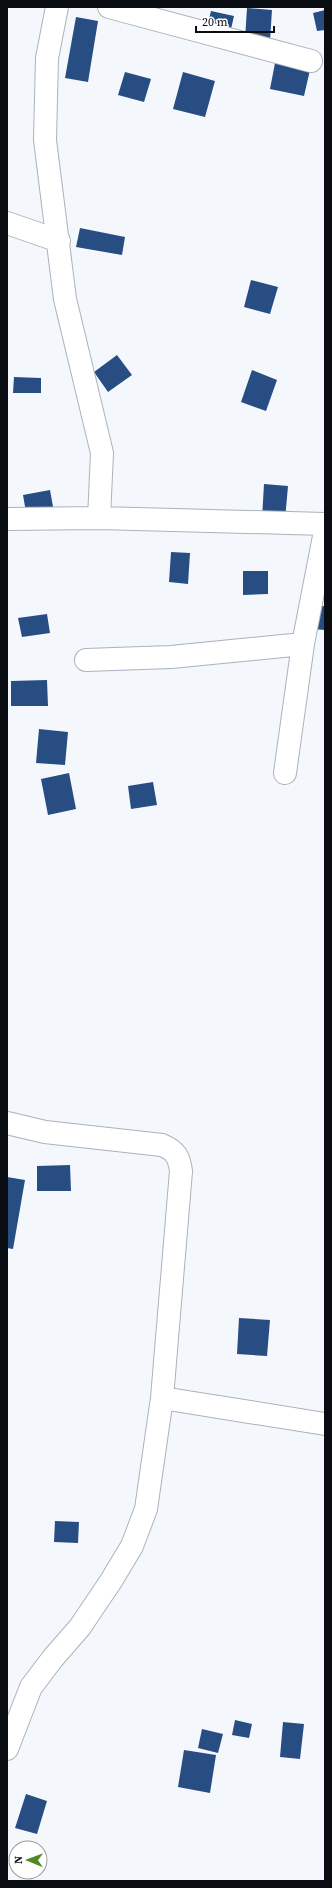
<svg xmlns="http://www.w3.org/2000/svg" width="332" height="1888" viewBox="0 0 332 1888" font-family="'Source Serif 4',serif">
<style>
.building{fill:#284d83}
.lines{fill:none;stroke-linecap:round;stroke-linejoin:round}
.minor-casing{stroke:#aab2be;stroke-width:24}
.minor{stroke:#fff;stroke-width:22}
</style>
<rect width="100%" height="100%" fill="#f4f8fd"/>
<path class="building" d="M247 8 272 10 270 41 245 39Z
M325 10V30L317 31 313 13Z
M211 11 234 16 229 38 206 32Z
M76 17 98 21 88 82 65 78Z
M275 63 310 70 304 96 270 89Z
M125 72 151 79 144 102 118 95Z
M183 72 215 81 205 117 173 109Z
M80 228 125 237 122 255 76 247Z
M251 280 278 287 270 314 244 307Z
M117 355 132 375 108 392 94 372Z
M252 370 277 380 266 411 241 402Z
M14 377 41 378V393H13Z
M264 484 288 486 285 520 262 519Z
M50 490 54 512 27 518 23 495Z
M171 552 190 553 188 584 169 582Z
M243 571H268V594L243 595Z
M315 606H325V630L313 629Z
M47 614 50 633 22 637 18 618Z
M47 680 48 706H11V681Z
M39 729 68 732 65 765 36 763Z
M69 773 76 809 48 815 41 779Z
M153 782 157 805 131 809 128 786Z
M70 1165 71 1191H37V1166Z
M7 1177 25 1180 13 1249 7 1248Z
M239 1318 270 1320 267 1356 237 1354Z
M55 1521 79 1522 78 1543 54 1542Z
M235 1720 252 1724 249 1738 232 1735Z
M283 1722 304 1724 300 1759 280 1757Z
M202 1729 223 1734 218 1753 198 1748Z
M184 1750 216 1755 210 1793 178 1787Z
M26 1794 47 1801 37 1834 15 1828Z"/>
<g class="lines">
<g class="minor-casing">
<path id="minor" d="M57 7 47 58 45 140 65 299 102 453 99 518
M109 7 311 61
M7 223 59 241
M7 519 99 518 325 524
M86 660 171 657 303 644
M285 773 303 644 325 531
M7 1123 45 1132 162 1145C176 1151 179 1157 181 1171L162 1398 146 1509 132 1546 111 1581 80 1627 53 1658 31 1687 7 1749
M162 1398 325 1424"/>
</g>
<use href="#minor" class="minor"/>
</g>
<rect width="332" height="1888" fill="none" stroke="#090c10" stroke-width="16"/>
<g transform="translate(28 1860) rotate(271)"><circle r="19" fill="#ffffff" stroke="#9d9e9f"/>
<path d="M0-3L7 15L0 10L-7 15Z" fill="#4e8927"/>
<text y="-6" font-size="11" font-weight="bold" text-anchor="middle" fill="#090c10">N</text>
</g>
<path d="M196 26v6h78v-6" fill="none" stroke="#090c10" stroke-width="2"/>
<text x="202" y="26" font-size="12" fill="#090c10" stroke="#ffffff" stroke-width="3" paint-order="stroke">20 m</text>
</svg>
